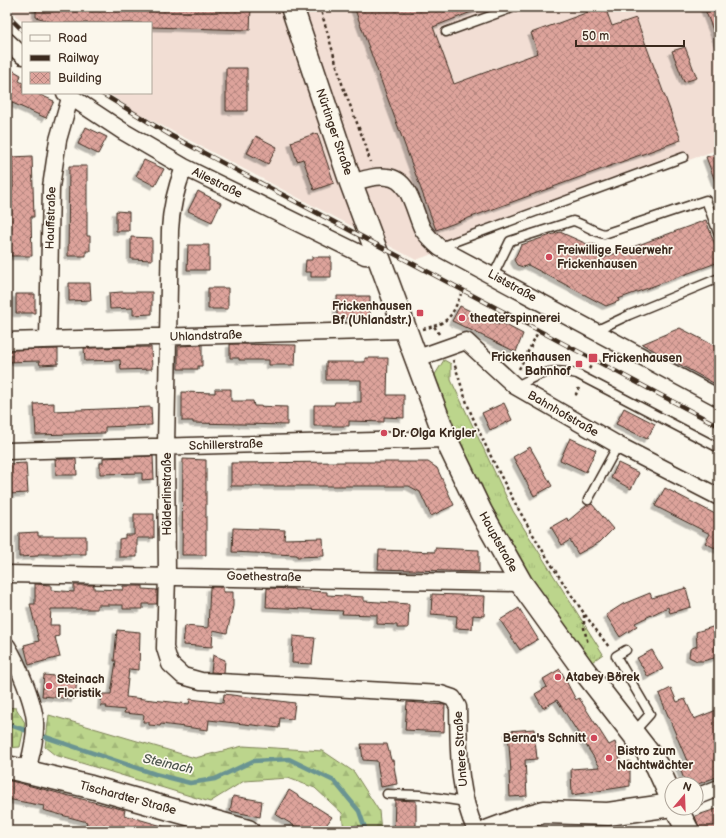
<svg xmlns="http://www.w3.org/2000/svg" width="726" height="838" viewBox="0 0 726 838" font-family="'Balsamiq Sans',sans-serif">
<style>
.built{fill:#f2ded4}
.grass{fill:url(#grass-tufts);stroke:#7c8055}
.forest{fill:url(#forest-firs);stroke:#7c8055}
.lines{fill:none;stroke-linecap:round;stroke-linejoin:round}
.stream{stroke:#6a9492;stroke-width:4.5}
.building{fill:url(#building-cross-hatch);stroke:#3b2a1e;filter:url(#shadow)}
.lane-casing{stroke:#3b2a1e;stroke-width:11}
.street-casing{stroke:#3b2a1e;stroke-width:19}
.secondary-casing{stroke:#3b2a1e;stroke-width:25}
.path{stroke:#3b2a1e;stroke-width:2.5;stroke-dasharray:3 3;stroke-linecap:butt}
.lane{stroke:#fbf7ec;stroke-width:8}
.street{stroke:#fbf7ec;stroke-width:16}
.secondary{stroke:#fbf7ec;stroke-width:22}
.rail-casing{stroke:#3b2a1e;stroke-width:4.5}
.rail{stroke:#fbf7ec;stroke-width:3;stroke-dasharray:9;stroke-linecap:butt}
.poi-dot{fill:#d1495b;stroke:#fbf7ec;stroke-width:1.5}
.labels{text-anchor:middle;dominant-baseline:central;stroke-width:3.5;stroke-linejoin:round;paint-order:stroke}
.street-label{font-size:12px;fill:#3b2a1e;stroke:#fbf7ec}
.poi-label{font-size:12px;font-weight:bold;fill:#3b2a1e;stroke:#fbf7ec;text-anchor:start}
.water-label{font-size:13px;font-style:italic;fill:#4e564e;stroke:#fbf7ec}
</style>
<defs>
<pattern id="grass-tufts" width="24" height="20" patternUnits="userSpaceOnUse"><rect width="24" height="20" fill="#bcd58c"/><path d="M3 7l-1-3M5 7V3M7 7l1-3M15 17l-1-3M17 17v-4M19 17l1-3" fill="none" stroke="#a2b778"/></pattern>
<pattern id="forest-firs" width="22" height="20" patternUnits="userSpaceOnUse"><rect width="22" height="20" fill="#bcd58c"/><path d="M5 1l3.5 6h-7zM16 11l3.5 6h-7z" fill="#a2b778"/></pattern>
<pattern id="building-cross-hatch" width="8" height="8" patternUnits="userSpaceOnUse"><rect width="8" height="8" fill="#dda39b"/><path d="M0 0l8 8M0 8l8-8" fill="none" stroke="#b4857e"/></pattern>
<filter id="shadow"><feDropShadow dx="-3.5" dy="3.5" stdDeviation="0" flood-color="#0004"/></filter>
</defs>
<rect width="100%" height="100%" fill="#fbf7ec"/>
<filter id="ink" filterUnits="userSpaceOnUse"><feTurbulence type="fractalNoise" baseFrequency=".025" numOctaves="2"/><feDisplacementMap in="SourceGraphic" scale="8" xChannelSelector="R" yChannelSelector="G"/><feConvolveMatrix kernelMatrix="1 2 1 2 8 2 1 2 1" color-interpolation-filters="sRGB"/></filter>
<g filter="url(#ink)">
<path class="built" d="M7 7H719V149L416 260 136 112 108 93H151V23H24Z"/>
<path class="grass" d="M444 360 451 364V380L513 511 603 654 589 664 522 574 467 472 431 381Z"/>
<path class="forest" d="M7 707 16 708 25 723 20 747 7 748Z
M49 715 195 758 243 746 323 751 354 772 379 811 381 831H344L342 813 315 788 288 778 244 781 210 802 55 755 45 747Z"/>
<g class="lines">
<path class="stream" d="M7 724 155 774 190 783 215 779 253 761 289 759 334 781 359 811 366 831"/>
</g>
<path class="building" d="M36 7H251L250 30 151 27V23H55L36 17Z
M354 7H484L433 27 454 84 538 53 531 33 602 7H605L612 26 636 18 681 140 436 230Z
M704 7H719V43H718Z
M685 47 697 78 684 82 672 51Z
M7 67 21 75 19 81 23 83V93H36L54 101 46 118 8 101 7 103Z
M226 68H247V111H226Z
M86 127 107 137 98 154 78 144Z
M317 133 334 183 314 190 303 159 297 161 291 142Z
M256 136 277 147 268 164 247 153Z
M719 153V189H718L706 157Z
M32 156 34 217H31L32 256H11V253H7V188H13L12 157Z
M144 160 164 169 155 186 136 176Z
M69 166H87V236H90V251H86V256H68Z
M198 191 221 203 212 222 188 211Z
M116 211 129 212V231H116Z
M706 220 719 256V262L618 299 619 301 606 306 528 265 523 267 517 265 514 260 521 245 560 232 587 244 591 243 598 246 603 258Z
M131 237 152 238V260L131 259Z
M188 245H209V270H187Z
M312 257H331V277H311V272H305L306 260H312Z
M69 283H90L91 300 69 301Z
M208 288H228V309H208Z
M121 292H152V314L133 315V308L110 309 109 293Z
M16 294H35V313H16Z
M337 296H370V318H337Z
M460 306 499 325 500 322 523 334 516 352 452 321Z
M680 328 719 348V386L642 344Z
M230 344 296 345 295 365H269V360H239V358H230Z
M202 345V366H198V369H178V346Z
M151 347 152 369 121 370 120 360 85 361 84 348Z
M58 349V364L40 365 39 361 7 362V350Z
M365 358H388L387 395H404V418L384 417V422L349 421V426H314V405H334L335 402H361V380H326V362H365Z
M215 389H231V401H253L254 406 287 407V425L193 423V421H182V392L215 393Z
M54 403V411L151 407 152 425 105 427V433L36 435 34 404Z
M504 403 512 420 490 430 482 413Z
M624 408 655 424 647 439 616 424Z
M570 438 596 450 586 472 560 460Z
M530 447 552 486 534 496 513 457Z
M153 456 154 479 142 480V473L100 474V463H103V458Z
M55 459H76L77 475H56Z
M183 459 206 460V555H182Z
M344 462H428L437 468 454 505 431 516 420 492 409 486H231V463Z
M26 463 28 493 9 494 7 464Z
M618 463 639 473 631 489 611 478Z
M665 488 719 516V550L705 543 710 534 655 506Z
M592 504 613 529 600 542 578 554 570 540 562 545 551 527 567 518 568 521 587 505Z
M134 514H154V538H137V557H119V539L125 538V535H134Z
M233 528 285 530 284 539 323 538 324 556 297 557V555L232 552Z
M38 532V536H86V554H38V556L19 557V533Z
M435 548 479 550V572L378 569 379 550 435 552Z
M35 584 51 585V590L74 592V585H94V589L123 590V586H143V589L157 590V604H143V609H123V605H97V609H51L50 625H59V636L55 637 60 657 29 665 24 645 39 641 30 604H35Z
M210 587H223V592H233V606L227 633 213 630 212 647 183 645 185 626 208 628Z
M267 588 294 589V590L327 592V595L364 597V601L409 604 408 628H397V625L377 624V615L342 614 343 611 266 607Z
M686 588 691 607 670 613 668 607 635 623 637 626 620 637 606 615 623 604 650 593 652 598Z
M432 594 485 596 484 616 473 615 472 629 456 628 457 616 431 614Z
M519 608 538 639 520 650 500 620Z
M719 625V645L715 646 718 657 703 661H697L689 657 690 649 697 646 696 632Z
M117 630 140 632 139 670 129 669 126 697 189 704 190 699 223 703 224 694 295 703 293 719 280 718 279 728 209 720 208 730 161 724 160 726 149 725V722H143L144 715 124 713 125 710 106 708 107 706H101L102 694H111L116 661H114Z
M293 636 315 638 312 664 292 663Z
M652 650 663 669 648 677 637 658Z
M213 655 225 660 224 673 211 672Z
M560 669 576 700 579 698 609 745 615 742 621 763 630 761V786L572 795 571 769 600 767 557 700 543 708 535 694 547 687 543 679Z
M44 675 77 678 75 699 42 696Z
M671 688 677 702 685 699 694 719 719 709V776L698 784H686L678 764 687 761 659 694Z
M407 702 445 705 444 732 405 730Z
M534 729 537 759 525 760 527 796 510 797 509 772H511L508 731Z
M361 744H387L391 760H393L397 784 381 787 377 761 363 760Z
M7 780 125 810 124 815 169 828V831H100L85 827 87 822 43 810 44 806 7 799Z
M289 790 332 817 322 831H303L275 814Z
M233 796 262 801 260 817 230 811Z
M395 800 416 801V831H394Z
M719 808V829L700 831 695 816Z"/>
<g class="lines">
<g class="lane-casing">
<path id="lane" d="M446 32 515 7
M440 247 684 157
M493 276 510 241 573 221C584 224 592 231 604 234L706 200 719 235
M595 331 629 315 719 278
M516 386C541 374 548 367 577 374L719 448
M588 500 618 445
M626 650 616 656 650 714 633 733
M387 794 420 795 466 802"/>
</g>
<g class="street-casing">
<path id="street" d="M7 41 23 56
M65 93 124 132 184 167 365 256 377 257
M184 167C176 188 171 207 170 230L166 446 167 575 165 648 170 664 183 676 201 681 441 694 453 698 458 707C459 752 457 789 476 831
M351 183C362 180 375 175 387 177 411 179 414 213 423 230 428 237 433 242 440 248L719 398
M48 340 51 187 58 140 70 98
M7 341 404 330
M415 359 466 341 515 386 618 445 719 497
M7 451 446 439
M7 574 521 583
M7 646C17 662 34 702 35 722 36 738 31 755 27 771
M696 797 719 788"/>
</g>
<g class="secondary-casing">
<path id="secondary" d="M292 7 351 183 446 439 481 512 521 583 583 669 649 754 657 766 672 799
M7 767 91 787 248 831
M676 808 688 831
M489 831 526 817 544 812 608 814 672 805"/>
</g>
<path class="path" d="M320 7 343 87 366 146 370 162
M434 326C452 320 454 310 461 294
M423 329 434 326 439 334
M453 360C460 380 465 401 474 420 510 501 556 578 609 647
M519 369 537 334
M589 369 592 364
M577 395 576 394 579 388
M584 615V628L588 644"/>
<use href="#lane" class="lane"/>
<use href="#street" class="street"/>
<use href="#secondary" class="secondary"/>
<g class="rail-casing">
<path id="rail" d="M7 15 23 31
M101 93 170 135 719 426"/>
</g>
<use href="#rail" class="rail"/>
</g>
</g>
<g class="poi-dot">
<circle cx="549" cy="257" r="4"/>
<rect x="416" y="309" width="8" height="8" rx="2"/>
<circle cx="462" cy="318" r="4"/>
<rect x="588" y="353" width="10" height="10" rx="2"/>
<rect x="575" y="360" width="8" height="8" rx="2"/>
<circle cx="384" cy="433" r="4"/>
<circle cx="558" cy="677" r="4"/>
<circle cx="49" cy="686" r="4"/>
<circle cx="594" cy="738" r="4"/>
<circle cx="609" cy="758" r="4"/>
</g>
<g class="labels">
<g class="street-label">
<text transform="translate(334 132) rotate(71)">Nürtinger Straße</text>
<text transform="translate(217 183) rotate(26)">Ailestraße</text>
<text transform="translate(51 218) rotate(-88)">Hauffstraße</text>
<text transform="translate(512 286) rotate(29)">Liststraße</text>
<text transform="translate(206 336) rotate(-2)">Uhlandstraße</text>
<text transform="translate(563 414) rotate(30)">Bahnhofstraße</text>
<text transform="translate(226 445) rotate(-2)">Schillerstraße</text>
<text transform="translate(167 494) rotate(-90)">Hölderlinstraße</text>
<text transform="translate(498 542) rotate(61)">Hauptstraße</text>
<text transform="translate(264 577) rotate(1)">Goethestraße</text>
<text transform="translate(461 749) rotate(-94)">Untere Straße</text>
<text transform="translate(128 798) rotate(15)">Tischardter Straße</text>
</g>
<g class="poi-label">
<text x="557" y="250">Freiwillige Feuerwehr<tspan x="557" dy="14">Frickenhausen</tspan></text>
<text x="412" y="306" text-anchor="end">Frickenhausen<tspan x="412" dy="14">Bf (Uhlandstr.)</tspan></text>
<text x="470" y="318">theaterspinnerei</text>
<text x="571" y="357" text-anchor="end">Frickenhausen<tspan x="571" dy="14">Bahnhof</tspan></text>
<text x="602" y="358">Frickenhausen</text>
<text x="392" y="433">Dr. Olga Krigler</text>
<text x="566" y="677">Atabey Börek</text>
<text x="57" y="679">Steinach<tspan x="57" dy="14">Floristik</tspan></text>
<text x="586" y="738" text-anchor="end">Berna's Schnitt</text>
<text x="617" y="751">Bistro zum<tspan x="617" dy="14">Nachtwächter</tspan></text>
</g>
<g class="water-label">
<text transform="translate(168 764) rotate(13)">Steinach</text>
</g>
</g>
<rect width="726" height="838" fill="none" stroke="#fbf7ec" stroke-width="24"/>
<rect x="12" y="12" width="702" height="814" fill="none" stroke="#3b2a1e" stroke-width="1.5" filter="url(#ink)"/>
<rect x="22" y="22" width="130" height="72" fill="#fbf7ec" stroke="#aea59a"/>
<rect x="30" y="35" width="20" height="6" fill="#fbf7ec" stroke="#aea59a"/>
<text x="58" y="42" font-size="12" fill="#3b2a1e">Road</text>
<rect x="30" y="55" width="20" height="6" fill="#3b2a1e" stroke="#aea59a"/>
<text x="58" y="62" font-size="12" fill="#3b2a1e">Railway</text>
<rect x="30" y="72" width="20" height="12" fill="url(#building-cross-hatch)" stroke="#aea59a"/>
<text x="58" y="82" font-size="12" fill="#3b2a1e">Building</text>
<g transform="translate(684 796) rotate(19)"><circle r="19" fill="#fbf7ec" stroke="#aea59a"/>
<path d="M0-3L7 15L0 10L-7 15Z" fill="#d1495b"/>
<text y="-6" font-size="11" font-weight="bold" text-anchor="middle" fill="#3b2a1e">N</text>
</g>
<path d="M576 40v6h108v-6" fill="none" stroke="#3b2a1e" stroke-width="2"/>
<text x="582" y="40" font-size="12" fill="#3b2a1e" stroke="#fbf7ec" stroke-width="3" paint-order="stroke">50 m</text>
</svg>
